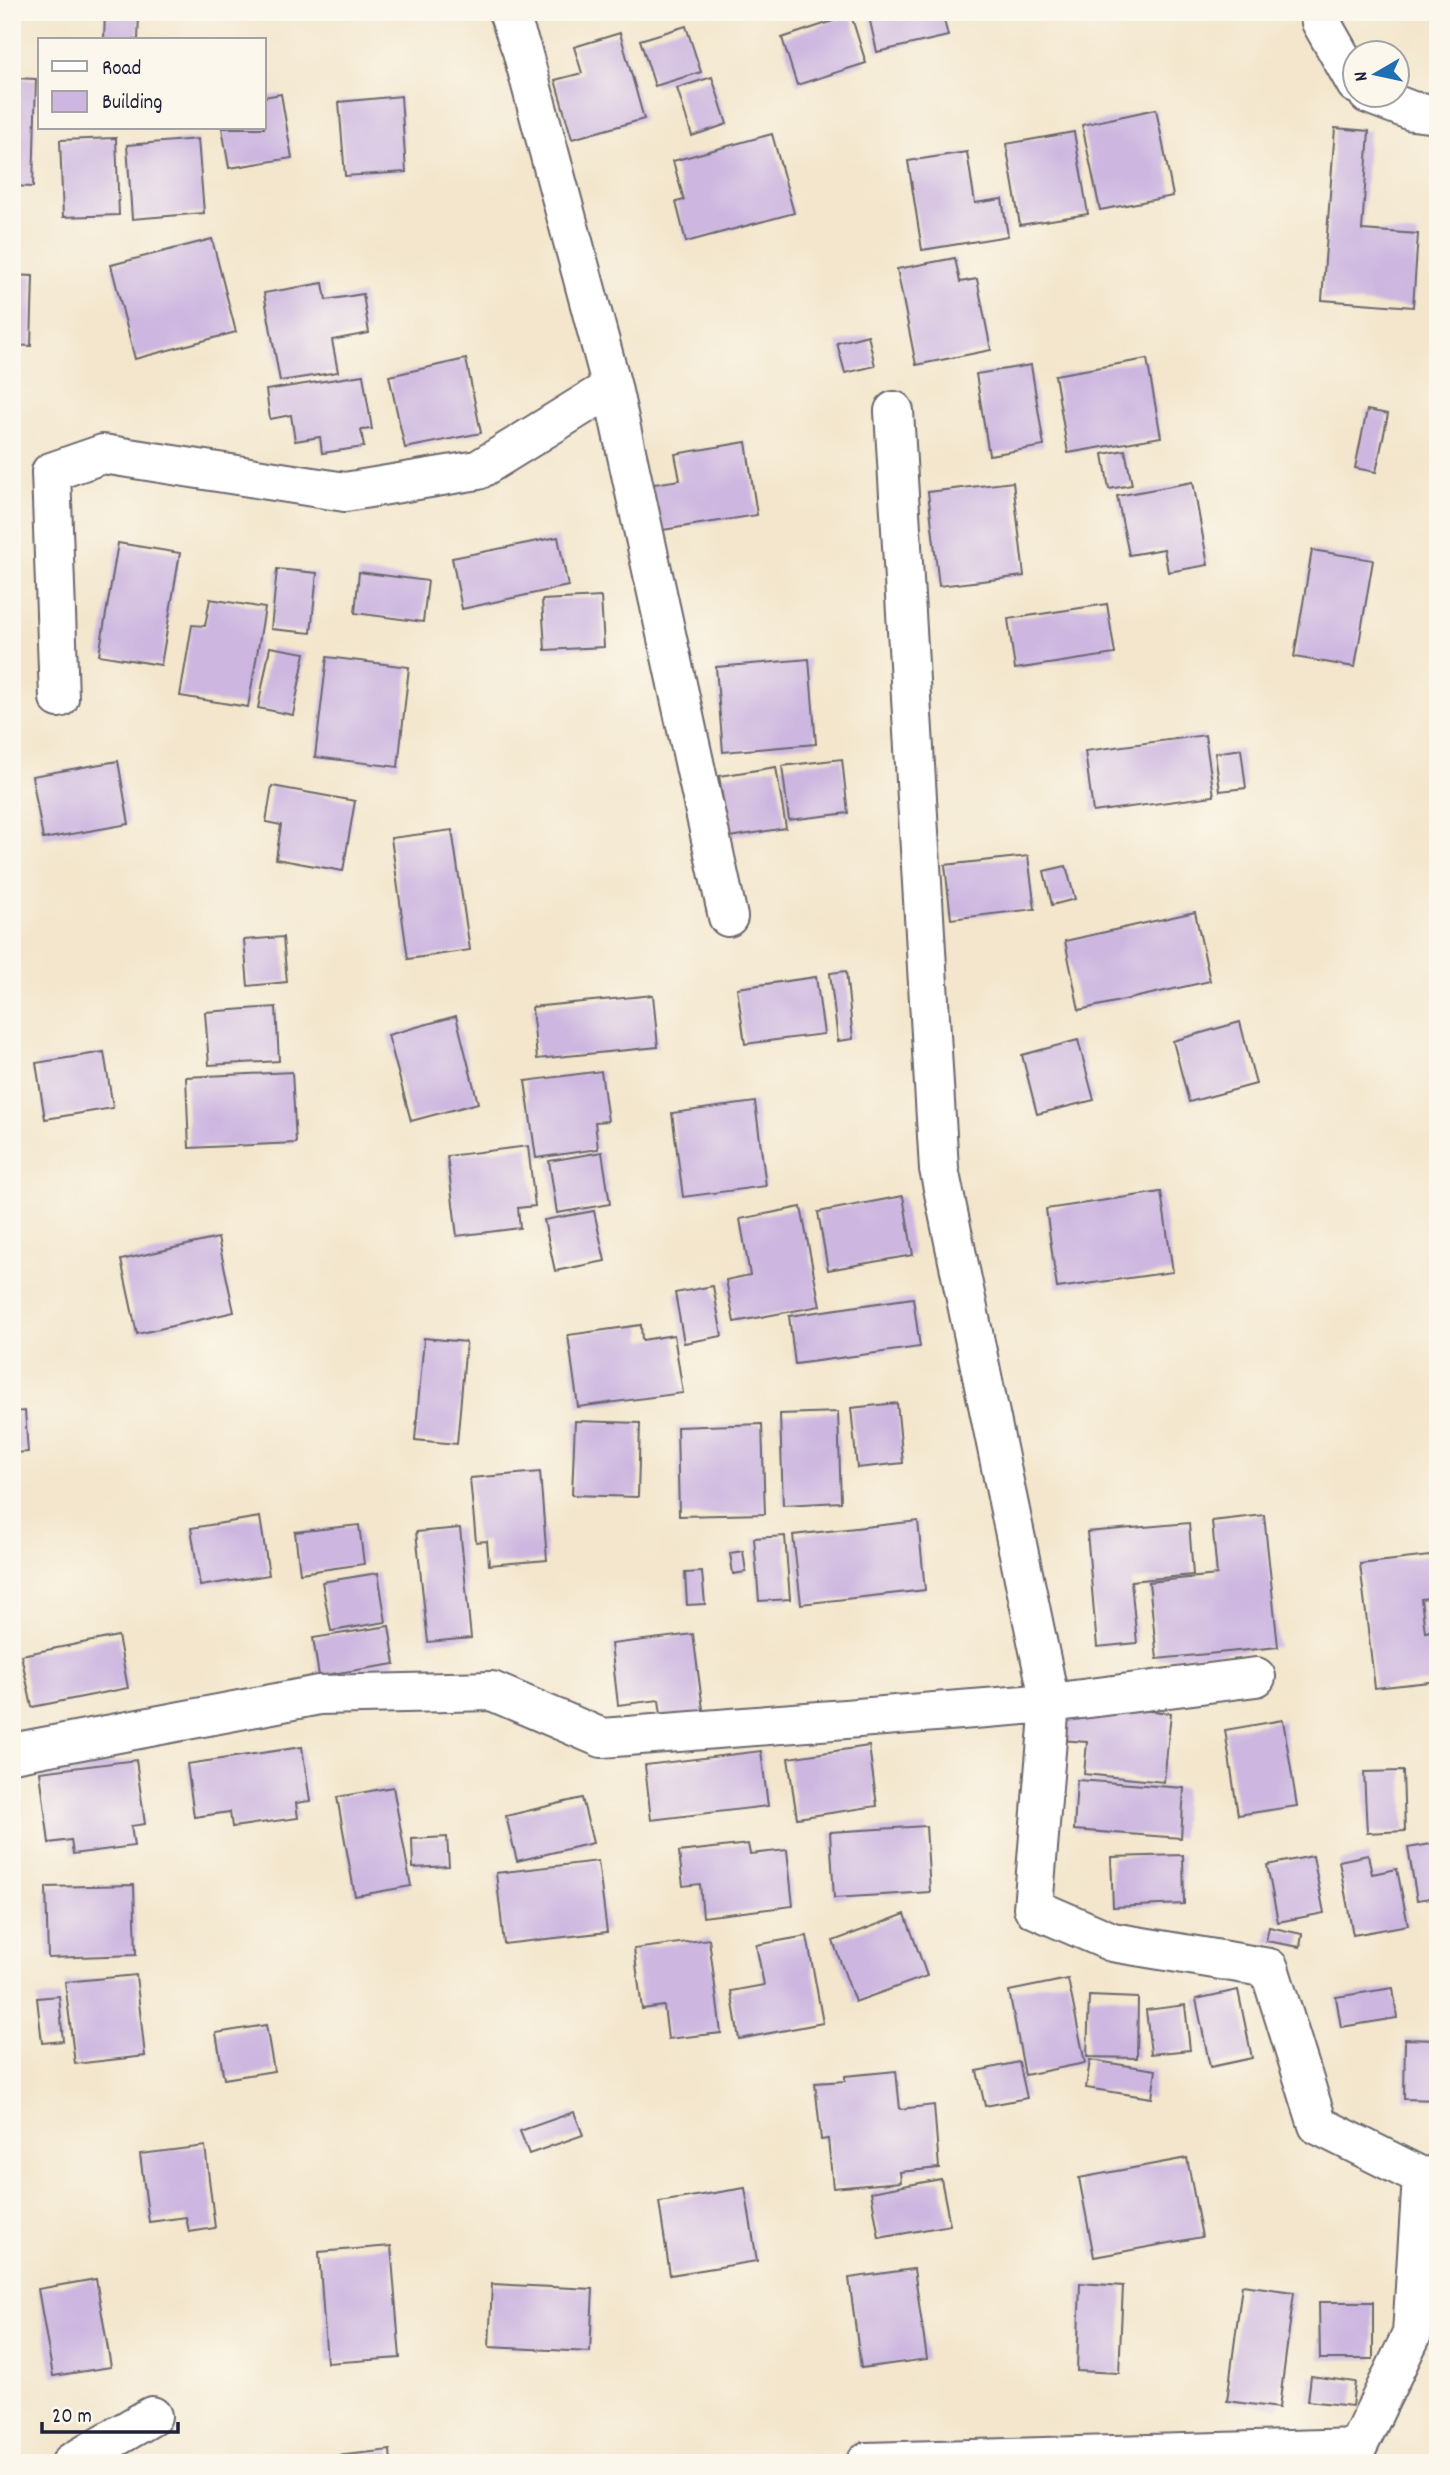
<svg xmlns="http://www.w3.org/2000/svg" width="1450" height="2475" viewBox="0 0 1450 2475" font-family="Dekko,sans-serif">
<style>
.building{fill:#cdb7e0}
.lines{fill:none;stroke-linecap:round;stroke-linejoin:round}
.minor-casing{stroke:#6b676e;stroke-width:42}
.minor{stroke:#fff;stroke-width:38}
</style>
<rect width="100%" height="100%" fill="#fbf7ec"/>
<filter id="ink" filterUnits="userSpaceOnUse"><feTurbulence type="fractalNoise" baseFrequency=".0143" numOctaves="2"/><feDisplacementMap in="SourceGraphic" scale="14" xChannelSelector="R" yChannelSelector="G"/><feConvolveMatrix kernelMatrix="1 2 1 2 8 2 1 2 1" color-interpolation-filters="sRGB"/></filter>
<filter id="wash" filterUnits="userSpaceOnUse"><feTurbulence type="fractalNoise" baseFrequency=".00686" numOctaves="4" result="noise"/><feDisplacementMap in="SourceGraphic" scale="28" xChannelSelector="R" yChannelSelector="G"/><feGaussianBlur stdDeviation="1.57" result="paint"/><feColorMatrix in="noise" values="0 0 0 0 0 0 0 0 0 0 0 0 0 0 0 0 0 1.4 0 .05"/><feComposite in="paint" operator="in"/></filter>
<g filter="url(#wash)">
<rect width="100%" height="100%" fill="#f3e6cc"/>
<g id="blocks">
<path class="building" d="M105 12 139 14 138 40H104Z
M868 12H942L948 36 877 52Z
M851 15 866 63 797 85 782 38Z
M686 26 701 72 655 86 640 40Z
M620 33 644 119 572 139 555 80 582 73 574 47Z
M712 77 727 124 692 136 677 88Z
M12 78 36 79 33 187 12 186Z
M281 94 292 158 229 168 222 128H264V97Z
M401 96 406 172 345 176 339 102Z
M1156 109 1173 196 1100 210 1082 125Z
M1335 128 1369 131 1362 230 1418 234 1413 307 1322 300Z
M1074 132 1088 214 1020 225 1006 144Z
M772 134 794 213 686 242 676 202 684 200 673 161Z
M116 138 119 215 63 217 60 140Z
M198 139 204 213 132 219 127 145Z
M967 152 975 203 1002 199 1008 236 922 250 908 161Z
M212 239 236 332 135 359 111 265Z
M955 258 960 282 977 279 991 350 916 365 897 269Z
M12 275 33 276 31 346 12 345Z
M323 283 326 300 363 294 369 333 332 340 338 372 280 381 264 293Z
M868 335 875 366 845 373 837 343Z
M466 359 481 433 405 448 389 376Z
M1147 359 1161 437 1068 453 1055 375Z
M1031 365 1044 446 989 455 976 374Z
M363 375 372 429 361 430 364 447 322 453 320 437 295 441 291 415 270 419 266 390Z
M1367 410 1388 414 1376 472 1355 468Z
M746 442 757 515 656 531 648 485 680 480 675 454Z
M1125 450 1132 485 1109 489 1103 454Z
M1013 482 1024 576 939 586 928 492Z
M1193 482 1208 565 1168 572 1164 549 1129 555 1117 496Z
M558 537 568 586 462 609 452 558Z
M118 543 180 553 161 665 99 655Z
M1312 550 1373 560 1355 667 1294 657Z
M277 569 317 573 311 633 271 629Z
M359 572 428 581 423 622 355 613Z
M601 597 604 647 545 650 542 600Z
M210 599 265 608 248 707 180 696 192 625 205 626Z
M1107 604 1115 654 1015 669 1008 619Z
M270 647 305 653 293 715 258 708Z
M327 657 409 667 398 767 315 757Z
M809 659 816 744 723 752 716 667Z
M1205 735 1214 796 1093 812 1085 751Z
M1241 749 1246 788 1220 791 1215 753Z
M842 759 848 813 789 820 782 766Z
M118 761 129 824 43 839 32 776Z
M776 767 786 828 729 837 719 776Z
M272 786 355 801 343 871 276 859 281 825 266 822Z
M452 830 470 950 408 959 391 838Z
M1028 856 1035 909 951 919 945 865Z
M1066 866 1075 899 1052 905 1044 871Z
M1195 912 1210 981 1079 1010 1065 941Z
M283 937 287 982 248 986 244 940Z
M846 971 853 1039 838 1041 830 973Z
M816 977 824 1034 745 1044 737 988Z
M653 995 658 1047 537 1059 532 1007Z
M276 1007 279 1061 209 1065 205 1012Z
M456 1016 478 1103 411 1121 388 1035Z
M1240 1022 1256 1084 1189 1102 1173 1041Z
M1078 1040 1094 1100 1037 1114 1022 1055Z
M104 1052 113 1108 45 1119 36 1063Z
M601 1071 608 1121 595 1122 598 1149 536 1158 525 1081Z
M292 1072 296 1143 189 1148 186 1077Z
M755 1102 766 1186 683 1197 672 1113Z
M528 1146 535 1206 518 1208 520 1228 457 1236 447 1156Z
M602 1152 610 1204 557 1213 549 1161Z
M1161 1192 1173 1272 1057 1288 1046 1209Z
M903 1196 913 1255 828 1270 818 1212Z
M801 1207 820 1306 734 1322 726 1280 750 1275 740 1219Z
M594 1211 605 1261 555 1271 544 1220Z
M218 1238 234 1312 137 1334 121 1260Z
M713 1286 722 1336 684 1343 675 1293Z
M913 1298 920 1347 795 1364 789 1316Z
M641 1325 642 1340 674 1335 683 1393 578 1407 568 1335Z
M424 1338 466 1342 457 1444 415 1440Z
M897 1403 903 1463 857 1468 851 1408Z
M25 1411 28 1452 12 1453V1412Z
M838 1412 841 1502 783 1505 780 1414Z
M575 1421 640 1423 638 1497 572 1495Z
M762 1424 765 1514 679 1516 677 1427Z
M540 1472 547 1560 489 1565 487 1541 476 1542 470 1478Z
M1264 1515 1278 1647 1157 1659 1149 1582 1217 1575 1212 1521Z
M260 1517 269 1575 200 1586 191 1528Z
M918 1521 925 1590 801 1604 793 1535Z
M1189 1523 1193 1575 1131 1581 1137 1643 1097 1647 1087 1532Z
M359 1525 364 1564 300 1573 295 1532Z
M460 1528 471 1638 428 1642 416 1532Z
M785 1536 790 1599 759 1601 754 1538Z
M743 1551 746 1572 733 1574 730 1553Z
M1438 1555V1597L1421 1599 1425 1632 1438 1630V1681L1375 1688 1360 1564Z
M702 1572 705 1604 687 1605 685 1573Z
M378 1573 386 1622 331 1631 322 1582Z
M389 1626 395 1664 319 1676 313 1638Z
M693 1634 704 1717 662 1722 659 1700 618 1705 611 1644Z
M118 1636 128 1688 32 1707 21 1655Z
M1063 1703 1171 1713 1164 1782 1084 1774 1087 1742 1060 1740Z
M1283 1720 1297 1806 1238 1815 1225 1730Z
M869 1746 877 1806 797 1818 788 1758Z
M302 1747 310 1801 296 1803 298 1818 232 1827 230 1812 194 1817 187 1764Z
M761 1751 768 1806 651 1820 645 1765Z
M136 1760 145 1824 131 1826 134 1846 73 1854 71 1840 49 1843 40 1772Z
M1403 1771 1405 1831 1367 1833 1364 1772Z
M1077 1780 1184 1788 1181 1838 1074 1830Z
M393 1787 411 1886 355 1896 337 1797Z
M582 1798 593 1843 517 1861 506 1816Z
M926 1826 930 1892 834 1898 830 1832Z
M447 1837 449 1866 413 1868 412 1839Z
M1437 1843 1438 1897 1417 1900 1408 1848Z
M748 1844 750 1854 787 1850 793 1906 703 1917 700 1884 683 1886 679 1852Z
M1183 1855 1184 1904 1113 1907 1111 1857Z
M1368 1855 1372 1874 1397 1869 1408 1925 1353 1935 1339 1861Z
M1313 1856 1324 1913 1278 1922 1267 1865Z
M598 1861 607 1932 504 1944 496 1873Z
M134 1885 136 1955 48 1958 46 1887Z
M905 1914 927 1976 855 2002 833 1941Z
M1269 1927 1302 1934 1300 1947 1266 1941Z
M807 1936 823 2023 739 2039 731 1991 764 1985 756 1945Z
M709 1939 721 2033 668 2039 664 2006 642 2009 634 1949Z
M136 1975 145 2056 75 2064 65 1982Z
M1068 1979 1085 2063 1025 2075 1009 1991Z
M1393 1988 1397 2018 1341 2027 1336 1997Z
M1238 1990 1252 2058 1210 2067 1196 1999Z
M59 1996 63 2041 42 2043 37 1998Z
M1089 1996 1138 1998 1137 2058 1087 2057Z
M1185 2005 1190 2050 1151 2054 1146 2010Z
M266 2025 274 2071 224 2079 216 2033Z
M1405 2039 1438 2040V2100L1404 2099Z
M1090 2060 1156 2070 1152 2098 1086 2088Z
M1019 2062 1027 2098 985 2106 977 2071Z
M896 2071 900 2109 934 2105 939 2168 900 2172 901 2182 833 2188 828 2139 821 2140 815 2083 845 2081V2076Z
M574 2112 583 2135 529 2154 520 2131Z
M205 2146 215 2228 189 2232 186 2217 149 2222 140 2154Z
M1187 2158 1202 2237 1094 2257 1079 2178Z
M941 2179 950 2225 879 2238 871 2192Z
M745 2188 757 2261 670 2275 659 2202Z
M391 2246 400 2358 327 2363 319 2252Z
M914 2269 927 2359 861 2368 849 2278Z
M96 2279 111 2367 53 2376 38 2289Z
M1080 2283 1123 2286 1119 2373 1077 2371Z
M492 2284 593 2289 590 2352 489 2347Z
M1242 2285 1294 2292 1279 2408 1227 2401Z
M1319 2302H1373V2359H1320Z
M1311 2376 1355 2382 1352 2406 1308 2401Z
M390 2450 391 2463H338L337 2456Z"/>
</g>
</g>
<g filter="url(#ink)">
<use href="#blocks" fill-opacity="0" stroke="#6b676e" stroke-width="2"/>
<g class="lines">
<g class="minor-casing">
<path id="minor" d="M508 12 522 51 612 387 728 917
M1319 12 1321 22 1356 84
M1368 94 1412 111 1438 114
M59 698 51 472 103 454 345 492 478 470 612 387
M1256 1677 1050 1703 1033 1908 1112 1942 1269 1968 1318 2125 1422 2177
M12 1753 319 1695 492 1691 602 1738 1050 1703 939 1169 894 411
M866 2462 1357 2448 1412 2334 1422 2177 1438 2175
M71 2463 152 2416"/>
</g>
<use href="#minor" class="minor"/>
</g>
</g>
<rect width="1450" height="2475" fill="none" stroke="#fbf7ec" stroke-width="42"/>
<rect x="38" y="38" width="228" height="91" fill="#fbf7ec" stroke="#a4a2a5" stroke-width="2"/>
<rect x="52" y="61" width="35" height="10" fill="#ffffff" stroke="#a4a2a5" stroke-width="2"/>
<text x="102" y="74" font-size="21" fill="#22223b">Road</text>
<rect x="52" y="91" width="35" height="21" fill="#cdb7e0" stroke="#a4a2a5" stroke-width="2"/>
<text x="102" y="108" font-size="21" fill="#22223b">Building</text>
<g transform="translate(1376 74) rotate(261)"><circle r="33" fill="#fbf7ec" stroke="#a4a2a5" stroke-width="2"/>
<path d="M0-5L12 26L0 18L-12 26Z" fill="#1f6fb2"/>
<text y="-10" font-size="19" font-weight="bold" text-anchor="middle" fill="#22223b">N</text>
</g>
<path d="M42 2422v10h136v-10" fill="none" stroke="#22223b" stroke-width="3.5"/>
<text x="52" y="2422" font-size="21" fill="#22223b" stroke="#fbf7ec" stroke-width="5" paint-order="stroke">20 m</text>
</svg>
